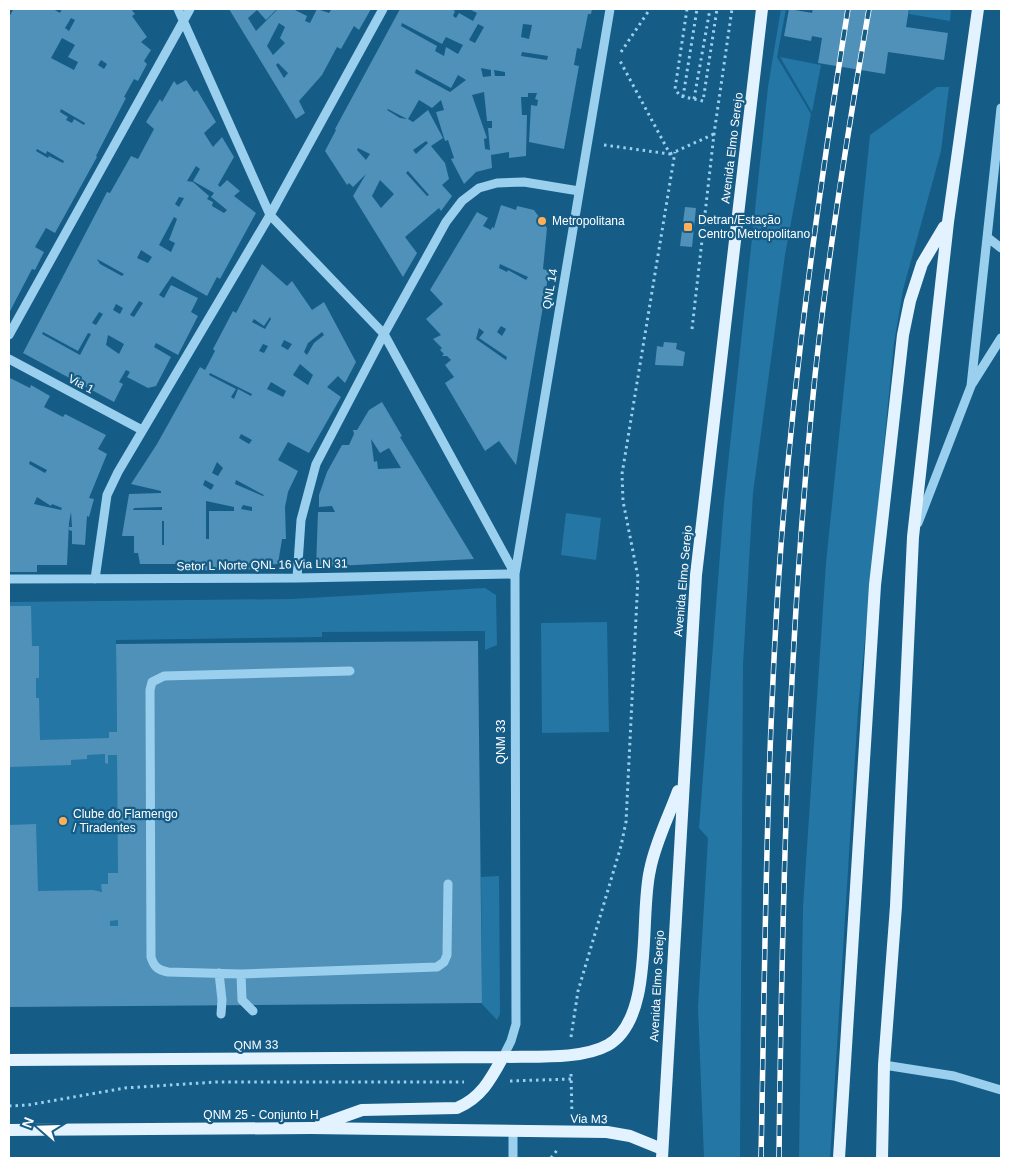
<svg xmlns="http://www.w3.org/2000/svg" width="1010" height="1167" viewBox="0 0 1010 1167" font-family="Helvetica,sans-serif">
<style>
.green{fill:#2476a4}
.building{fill:#4f91b8;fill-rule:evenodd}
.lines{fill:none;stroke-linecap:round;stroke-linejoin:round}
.path{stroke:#9ad0ee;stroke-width:3;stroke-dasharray:2.5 4;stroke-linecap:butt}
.minor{stroke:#9ad0ee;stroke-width:9}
.major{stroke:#e2f3ff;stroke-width:12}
.rail-casing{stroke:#fff;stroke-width:5.5}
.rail{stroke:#155c87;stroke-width:4;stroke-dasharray:11;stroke-linecap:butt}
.poi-dot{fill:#ffaf58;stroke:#155c87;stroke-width:2}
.labels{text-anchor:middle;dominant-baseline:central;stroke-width:4.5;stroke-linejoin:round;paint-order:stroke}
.street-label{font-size:12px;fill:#fff;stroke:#155c87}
.poi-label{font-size:12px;fill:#fff;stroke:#155c87;text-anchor:start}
</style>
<rect width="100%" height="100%" fill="#155c87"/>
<path class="green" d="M781 9H786L777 57 811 114 785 255 753 493 743 665 740 1158H704L698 1007 708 838 699 828 724 502 768 87Z
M910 9H951L950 21 909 14Z
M780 57 821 65 812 112Z
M937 87H949L941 151 903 290 894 343 858 710 830 1158H799L803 907 826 563 870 135Z
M566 513 601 518 596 560 561 555Z
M485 588 496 595 497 645 485 650V631L322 632V637L116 640 120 1002 9 1003V602L291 599Z
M607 622 609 732 542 733 541 623Z
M499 876 500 1014 497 1020 482 1004 481 877Z"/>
<path class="building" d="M9 9H53L60 13 62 9H131L135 14 132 16 147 37 141 42 151 50 144 61 147 64 138 81 134 79 124 97 126 98 96 156 97 157 55 233 46 228 35 247 44 252 35 270 32 269 9 313V17L13 10ZM71 18 75 20 69 31 65 28ZM62 38 75 45 68 57 78 62 74 70 51 58ZM101 60 107 64 104 69 98 65ZM61 109 85 123 84 125 74 119 72 123 66 120 68 117 60 112ZM37 149 46 154 47 151 64 161 63 163 49 156 48 158 36 151Z
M229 9H277L266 20 257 10 248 18 256 31 278 9H293L307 16 305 21 310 23 317 9 329 13 331 10 329 9H371L359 30 354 26 341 49 337 47 322 75 299 101 305 113 296 119ZM279 23 285 27 280 38 285 43 273 55 267 46ZM278 63 288 73 284 78 276 65Z
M400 9H451L455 11 453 16 456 18 459 13 473 21 477 13 469 9H592L591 14H588L581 49 577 48 574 65 579 66 564 149 529 142 531 105 537 106 538 100 535 99 537 93H528V97H521L522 115H527L526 156 509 158V152L491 155 492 168 476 172 464 184 451 159 454 158 448 140 445 141 436 112 444 110 441 100 432 108 419 100 408 119 413 122 428 110 443 138 431 146 445 163 449 179 442 185 452 196 441 211 439 208 405 237 417 253 403 277 353 196 366 174 353 187 349 183 347 185 325 151 336 130 335 129ZM402 23 442 44 446 37 463 45 458 54 446 47 444 56 435 51 437 46 401 26ZM478 24 484 27 475 43 469 40ZM523 24 532 25 529 39 521 37ZM522 52 548 56 547 60 521 56ZM481 68 491 70V76L483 77ZM416 69 451 88 458 75 466 80 450 92 415 73ZM494 70 505 72V76H495ZM484 92 487 121H492V128H488L490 150 485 149 484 139 487 138 472 95ZM388 109 407 119 400 118 387 110ZM426 141 428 143 416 154 413 150ZM358 148 370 154 366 160 357 150ZM408 171 429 195 427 196 406 173ZM380 180 394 194 381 208 372 196Z
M789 9 812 13 813 9H909L906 27 948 33 944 60 888 52 885 74 818 63 822 38 812 36 811 41 784 36Z
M186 80 194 92 197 90 216 122 204 133 213 147 222 137 234 157 218 185 220 187 227 180 240 191 234 196 256 213 220 279 217 277 207 296 172 276 159 295 164 298 171 285 198 298 191 312 198 316 178 355 156 343 154 347 171 357 156 386 148 388 127 377 130 372 126 370 119 382 123 384 114 402 23 353 107 192 110 193 131 156 138 159 154 129 146 122 160 99 162 102 174 81 177 85ZM196 166 200 169 193 181 214 193 211 197 227 210 224 213 212 206 213 202 207 199 209 196 193 182 187 181ZM179 197 184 198 179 207 175 204ZM174 217 177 219 169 240 175 243 171 252 159 245ZM141 250 152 257 148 263 137 258ZM97 259 124 274 122 276 100 264ZM139 301 143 303 134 317 130 315ZM116 304 123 308 120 314 113 310ZM99 312 103 314 96 325 92 323ZM43 332 78 351 88 333 91 334 80 355 42 334ZM108 335 124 344 119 354 106 345Z
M501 205 516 210 517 206 534 210 547 228 543 269 549 271 516 465 499 441 485 451 445 383 454 377 445 365 451 360 447 356H442L444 354 440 350 442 348 433 339 441 335 426 319 443 304 430 290 477 212 488 218 483 226 491 230 492 227 494 228ZM500 264 528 277 526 280 508 270 507 272 499 268ZM501 326 506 329 502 336 497 332ZM479 328 484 332 479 338 507 357 506 360 476 339Z
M685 207 696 208 692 247 680 246Z
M262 264 287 286 292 281 312 310 324 302 356 362 345 383 338 376 327 387 341 397 309 453 288 442 278 460 298 471 288 492 285 507 286 539H282L278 564 264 565V569L183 571V564H140L138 553H134V536H122L129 494 161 493V491L131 484 157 444 200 367 205 370 215 351 213 349 233 311 236 313ZM270 317 271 319 265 329 252 322 254 319 264 326ZM322 332 324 335 314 343 307 355 304 352 308 343ZM284 340 292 344 288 350 281 346ZM263 344 268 346 264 353 259 351ZM300 364 313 375 308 385 293 375ZM210 373 252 394 251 396 238 389 234 399 231 397 236 389 209 375ZM271 382 286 391 283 397 267 389ZM241 434 252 440 249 444 239 438ZM217 462 223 468 218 476 212 473ZM205 480 214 485 211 490 203 485ZM236 480 264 495 263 496 235 484ZM206 501 234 507V511H209V539H206ZM243 505 252 507V511L241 509ZM162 507V510H133L134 508ZM162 521H164V545H162Z
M664 342 677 343 676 349 685 352 683 366 655 365 657 346 663 347Z
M10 378 30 388 31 385 50 396 44 407 63 417 65 414 106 435 98 449 107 454 89 498 94 499 89 517 87 516 85 545 72 544V531L69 530V527H72L71 512 69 523 67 565H37V572H9ZM30 461 47 470 45 473 29 464ZM37 497 51 506 52 504 62 508 61 510 34 504Z
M382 402 402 436 400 437 474 559 316 567 318 512H335L332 506 319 507V495L327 472 342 445H349L354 434 353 430H357L369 410ZM371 439 380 453 389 448 401 468 378 469 377 461 374 462Z
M9 606H31L32 646H39V678H36V698H39L40 740 109 738V732H117L116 644 478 641 482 1003 9 1007V825L36 824 38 891 93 890 102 892 101 884H108V873H118L117 755H108V764L105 763V754L87 755V759L71 760V765L9 767ZM118 920V926H110V921Z"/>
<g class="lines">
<path class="path" d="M687 9 675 89 680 96 703 101 717 9
M621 52 650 9
M683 97 697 9
M694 99 710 9
M604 145 670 154 619 59
M670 154 714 134
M692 329 714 134 732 9
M571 1037 578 991 621 846 626 822 638 577 623 501 622 474 675 152
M571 1074 572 1115
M510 1081 572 1079
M9 1106 28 1105 125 1088 216 1082H464
M551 1158 558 1149"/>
<path class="minor" d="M178 9 270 215 384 334 515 574
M987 237 1001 248
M9 335 190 9
M9 359 142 430
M972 384 1001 338
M918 523 971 386 1001 108
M297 578 301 520 316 464 384 334 446 222 462 201 479 188 497 183 524 182 579 191
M9 579 297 578 515 574
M95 579 107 495 118 472 270 215 383 9
M219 973 222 1000 221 1014
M241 974 437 967 444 962 447 955 448 884
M253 1011 242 1000 241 974 168 972C158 970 154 967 151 957L150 690 152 682 164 676 350 671
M503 1057 511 1041 516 1024 515 574 610 9
M884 1065 954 1076 1001 1090
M513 1130V1158"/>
<path class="major" d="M9 1060 503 1057C533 1056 581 1060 608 1045 655 1018 639 915 650 870 655 843 669 816 678 791
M320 1125 362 1110 457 1108C481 1098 491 1079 503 1057
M9 1130 311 1128 607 1132 630 1136 662 1149
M662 1158 696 575 762 9
M839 1158 875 585 903 335 910 301 922 264 944 227
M882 1158 884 1065 896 906 913 537 948 222 978 9"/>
<g class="rail-casing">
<path id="rail" d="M761 1158C765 963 766 768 779 573 792 384 818 196 848 9
M779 1158C782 898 788 636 815 376 828 253 848 130 869 9"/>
</g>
<use href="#rail" class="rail"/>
</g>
<g class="poi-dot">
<circle cx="542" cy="221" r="5"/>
<rect x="683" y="222" width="10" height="10" rx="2.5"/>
<circle cx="63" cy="821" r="5"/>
</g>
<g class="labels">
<g class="street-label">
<text transform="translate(732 148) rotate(-83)">Avenida Elmo Serejo</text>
<text transform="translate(550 289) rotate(-80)">QNL 14</text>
<text transform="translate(81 384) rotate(28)">Via 1</text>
<text transform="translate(262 565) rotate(-1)">Setor L Norte QNL 16 Via LN 31</text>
<text transform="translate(683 581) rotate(-85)">Avenida Elmo Serejo</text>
<text transform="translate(501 742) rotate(-90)">QNM 33</text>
<text transform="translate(657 986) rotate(-87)">Avenida Elmo Serejo</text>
<text transform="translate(256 1045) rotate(-1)">QNM 33</text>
<text x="261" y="1115">QNM 25 - Conjunto H</text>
<text transform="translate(589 1119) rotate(1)">Via M3</text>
</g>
<g class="poi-label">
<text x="698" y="220">Detran/Estação<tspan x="698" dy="14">Centro Metropolitano</tspan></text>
<text x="552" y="221">Metropolitana</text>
<text x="73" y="814">Clube do Flamengo<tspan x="73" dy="14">/ Tiradentes</tspan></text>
</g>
</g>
<rect width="1010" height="1167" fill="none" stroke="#ffffff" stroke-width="20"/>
<g transform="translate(40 1127) rotate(290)" stroke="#155c87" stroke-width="4" paint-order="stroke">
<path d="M0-4L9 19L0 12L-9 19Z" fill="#ffffff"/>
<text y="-8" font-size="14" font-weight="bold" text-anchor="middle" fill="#ffffff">N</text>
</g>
</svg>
